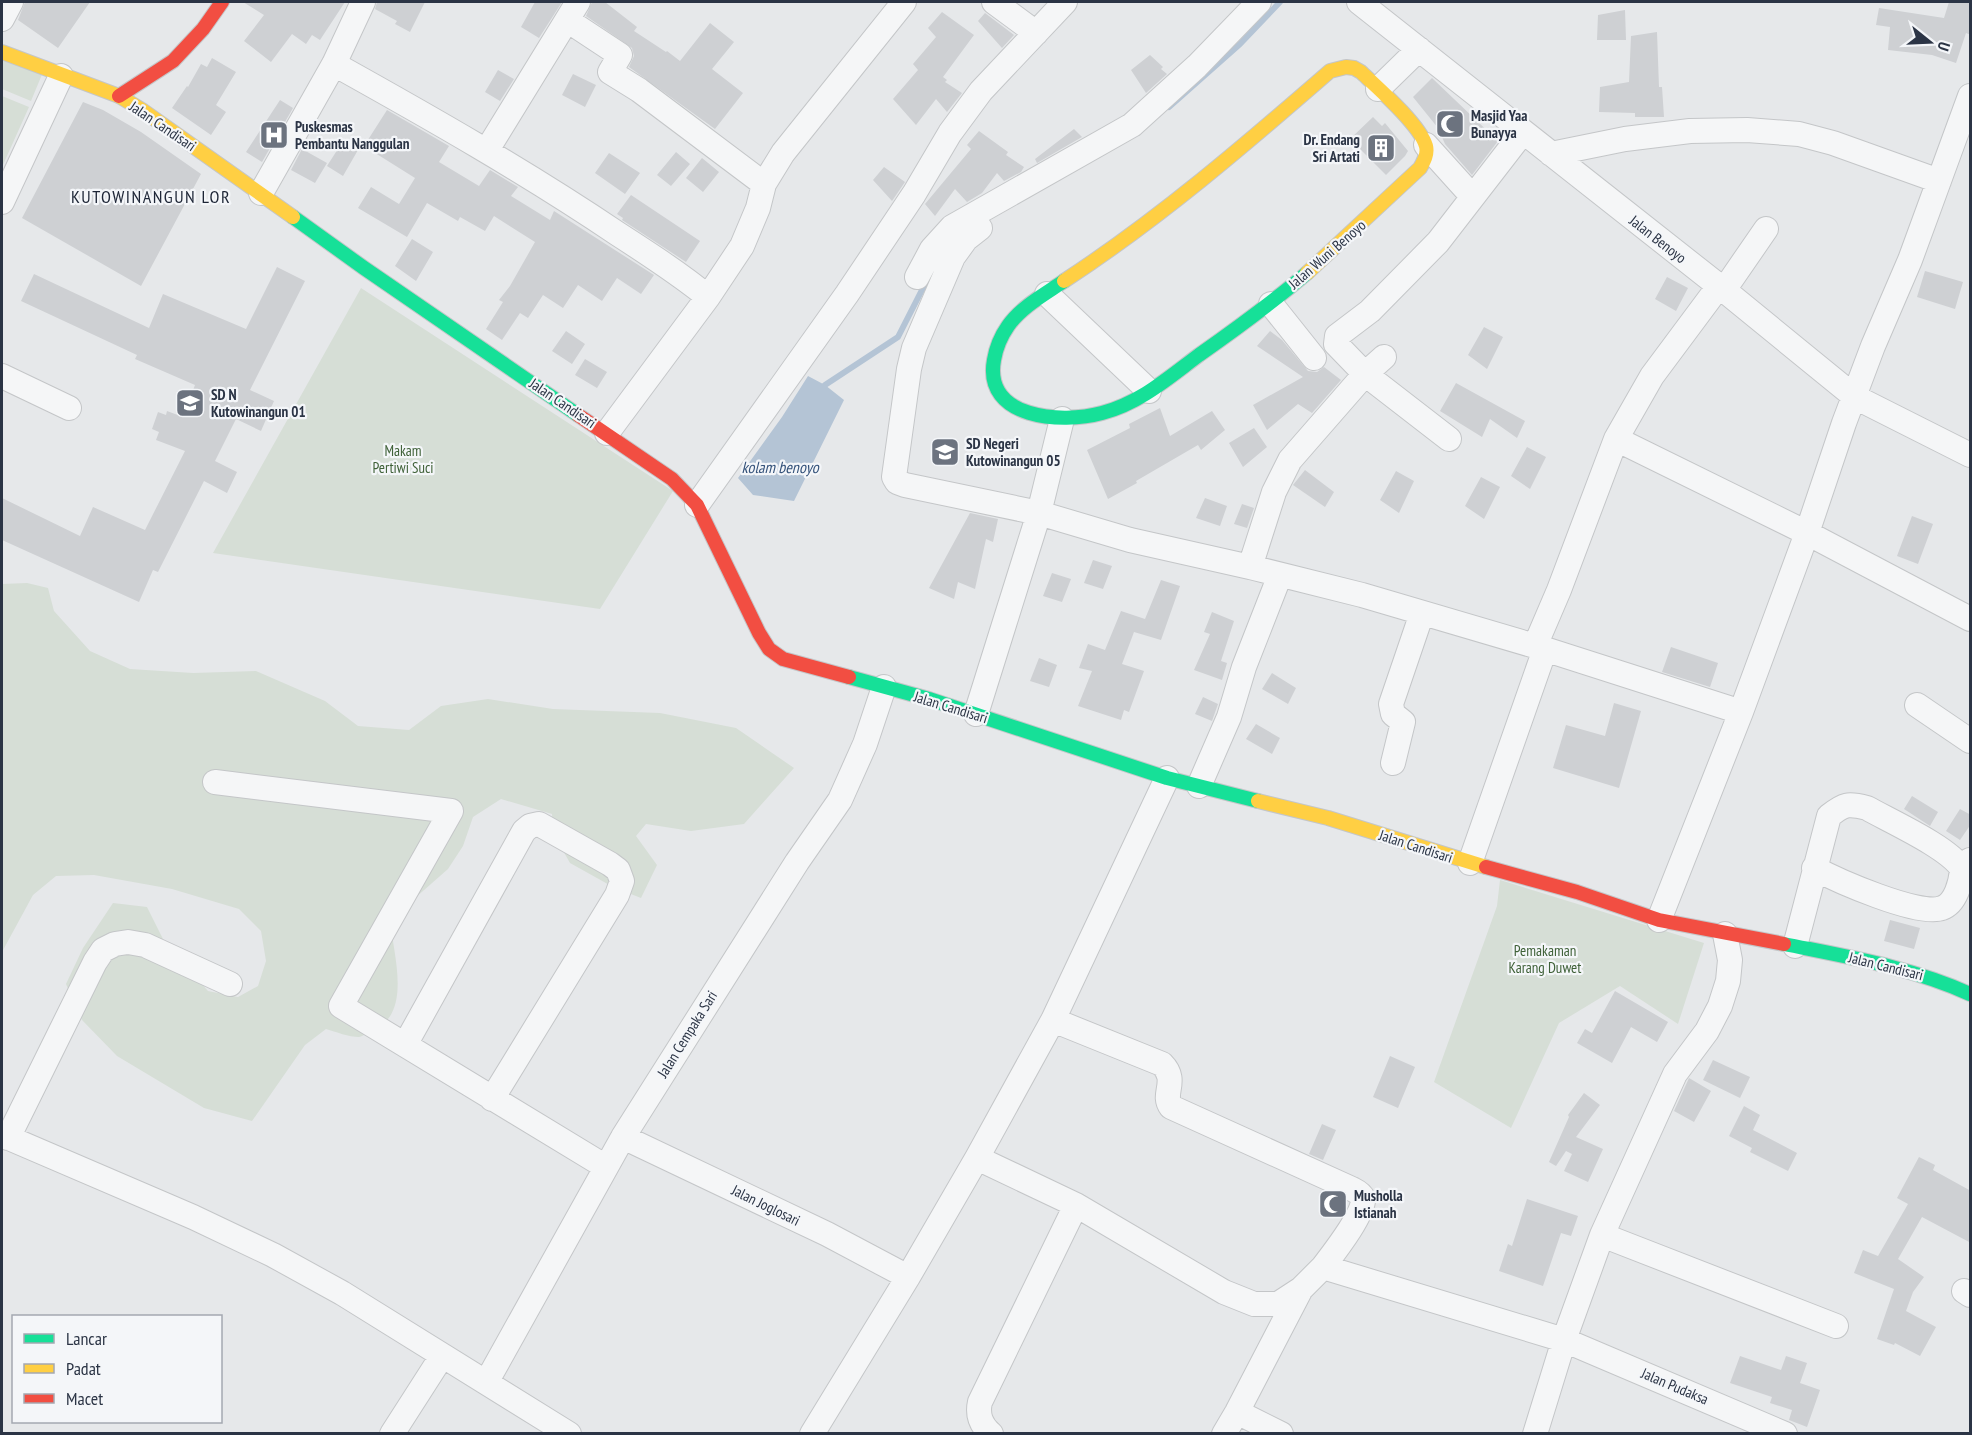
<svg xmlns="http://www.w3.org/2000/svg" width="1972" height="1435" viewBox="0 0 1972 1435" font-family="'PT Sans Narrow',sans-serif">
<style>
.green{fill:#d6ded6}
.water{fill:#b4c4d5}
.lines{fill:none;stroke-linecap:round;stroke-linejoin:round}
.stream{stroke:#b4c4d5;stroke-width:6}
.building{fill:#ced0d3}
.street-casing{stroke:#c4c6c8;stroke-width:26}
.fast-casing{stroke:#c4c6c8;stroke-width:16}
.slow-casing{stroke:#c4c6c8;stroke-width:16}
.jam-casing{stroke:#c4c6c8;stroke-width:16}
.street{stroke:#f5f6f7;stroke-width:24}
.fast{stroke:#16e098;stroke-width:14}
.slow{stroke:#ffcf43;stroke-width:14}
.jam{stroke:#f24e42;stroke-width:14}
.labels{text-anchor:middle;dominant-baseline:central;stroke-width:4.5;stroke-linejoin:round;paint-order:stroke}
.poi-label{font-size:15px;font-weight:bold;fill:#2b3445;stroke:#f4f6f9;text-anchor:start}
.street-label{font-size:15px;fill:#2b3445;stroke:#f4f6f9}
.park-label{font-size:15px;fill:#3f6138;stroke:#f4f6f9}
.water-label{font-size:16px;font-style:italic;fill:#34527a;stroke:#f4f6f9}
.quarter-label{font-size:18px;letter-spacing:1.5px;fill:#1d2536;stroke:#f4f6f9}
</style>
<rect width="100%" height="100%" fill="#e6e8ea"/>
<path class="green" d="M2 55 43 72 31 101 2 89Z
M2 96 29 107 2 167Z
M361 288 673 491 600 609 213 553Z
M27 583 48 588 54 611 90 651 130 669 193 673 256 671 325 701 358 726 409 730 441 706 488 699 553 709 660 713 736 728 794 768 744 824 691 831 646 824 636 836 657 865 641 898 613 887 570 863 553 833 552 814 501 799 473 817 463 846 448 869 390 920C393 953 412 1010 376 1029 371 1031 364 1036 359 1037 349 1037 336 1032 326 1029L305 1045 252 1121 204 1108 117 1056 82 1020 66 984 83 948 113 903 147 907 164 941 208 991 238 997 258 986 266 961 261 931 239 909 172 889 94 875 56 876 33 895 2 952V584Z
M1500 880 1704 943 1678 1024 1620 986 1559 1023 1511 1128 1434 1082 1497 906Z"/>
<path class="water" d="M808 376 825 385 844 400 794 501 753 495 738 478 782 417Z"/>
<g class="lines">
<path class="stream" d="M1169 107 1240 44 1280 2
M825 385 898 337 926 282"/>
</g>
<path class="building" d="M25 2H90L58 48 18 20Z
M243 2H345L320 40 312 35 306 44 292 34 271 62 244 41 264 15Z
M377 2H425L410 32 395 24 397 21 375 9Z
M535 2H562L539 38 521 27Z
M592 2H605L637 27 634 31 666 52 667 51 680 61 710 23 734 42 712 69 743 93 715 129 629 67 634 56 632 48 586 16Z
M1949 2H1971V35L1966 33 1956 63 1932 55 1888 50 1890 27 1876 25 1879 8 1944 18Z
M1625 10 1626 40H1597L1598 15Z
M942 12 974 35 943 77 947 80 945 82 962 93 947 112 936 99 916 125 893 99 918 70 913 64 936 37 928 28Z
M985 13 1014 35 1002 48 978 21Z
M1657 32 1659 87H1662L1664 117H1635V113L1599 112 1600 87 1629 82 1631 36Z
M1150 55 1163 67 1161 69 1167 74 1146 93 1131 70Z
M212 58 236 72 216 105 226 112 211 135 172 108 187 86 188 87 201 64 207 67Z
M498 70 514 79 500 101 485 92Z
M573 74 596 85 585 107 562 95Z
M1432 78 1498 141 1472 175 1445 144 1438 128 1413 97Z
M280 100 293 108 262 162 246 152Z
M83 102 103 110 141 132 201 174 141 286 22 218Z
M387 110 449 146 439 162 479 186 490 170 518 187 511 196 550 220 554 211 654 275 641 294 617 278 602 301 578 285 563 308 543 295 528 318 520 313 502 340 486 329 503 302 499 300 510 286 535 242 494 216 485 231 460 217 458 221 427 203 407 237 358 208 371 187 399 204 415 178 364 146Z
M1373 117 1382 126 1385 123 1408 151 1405 156 1386 175 1350 139Z
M1074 129 1082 137 1037 163 1035 159Z
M979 131 1008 152 1006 155 1024 167 1021 172 1004 181 997 173 982 193 967 202 955 189 935 216 925 204 971 149 967 145Z
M343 141 358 150 343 176 327 166Z
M302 149 327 163 315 183 291 170Z
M676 152 690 164 671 186 657 175Z
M609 153 640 173 625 194 595 173Z
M702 158 719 172 703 192 686 178Z
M884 167 905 182 892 201 873 180Z
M631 195 700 241 686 262 622 220 623 218 617 214Z
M412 239 433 252 416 281 395 266Z
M277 267 305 281 250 390 274 401 261 431 236 419 215 461 237 472 227 493 204 481 158 572 153 570 139 602 2 540V498L80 536 93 507 145 530 185 451 156 440 159 432 152 429 158 412 166 415 167 411 183 417 195 385 135 359 137 355 21 301 34 274 149 328 163 294 246 329Z
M1925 271 1963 282 1955 309 1917 297Z
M1667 277 1688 288 1676 311 1655 299Z
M1484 327 1503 337 1487 369 1468 355Z
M566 331 585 344 572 364 552 351Z
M1270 331 1282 340 1308 371 1317 372 1324 367 1341 380 1312 413 1298 404 1267 430 1253 405 1303 377 1257 346Z
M585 359 607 372 597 388 575 375Z
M1456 383 1525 421 1517 438 1490 419 1482 437 1440 411Z
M1160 408 1170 436 1212 411 1225 430 1201 450 1198 445 1136 481 1137 483 1108 499 1087 450 1130 428 1129 424Z
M1254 428 1267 447 1243 467 1229 443Z
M1527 447 1546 457 1530 489 1511 476Z
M1305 470 1334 492 1325 507 1293 485Z
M1396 471 1414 481 1399 513 1380 500Z
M1481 477 1500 487 1484 519 1465 506Z
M1205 498 1227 506 1220 526 1196 518Z
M1242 504 1254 508 1247 528 1234 524Z
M970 513 998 519 993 542 986 539 975 589 958 582 954 599 929 588Z
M1912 516 1933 524 1918 564 1897 556Z
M1093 560 1112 566 1103 589 1084 583Z
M1052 573 1071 579 1062 602 1043 596Z
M1161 580 1180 586 1161 640 1134 632 1122 664 1144 671 1129 712 1124 710 1121 720 1078 706 1092 671 1079 668 1088 644 1105 650 1121 611 1145 619Z
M1212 612 1234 621 1221 661 1227 663 1222 680 1194 670 1210 634 1204 632Z
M1671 647 1718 663 1710 687 1662 672Z
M1039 658 1057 665 1049 687 1030 681Z
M1272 673 1296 688 1288 704 1262 689Z
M1203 697 1218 704 1212 721 1195 714Z
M1614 703 1641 711 1619 788 1553 768 1566 725 1605 736Z
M1256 724 1280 738 1272 754 1246 739Z
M1912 796 1938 812 1930 826 1904 809Z
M1960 809 1971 815V824L1960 840 1946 831Z
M1890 920 1920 928 1914 949 1884 941Z
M1615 991 1668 1022 1657 1042 1631 1027 1612 1063 1577 1043 1585 1029 1592 1033Z
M1390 1056 1415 1067 1398 1108 1373 1097Z
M1713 1060 1750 1077 1740 1098 1703 1080Z
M1689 1078 1711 1091 1694 1122 1674 1111Z
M1584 1093 1600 1105 1576 1137 1603 1149 1588 1182 1564 1171 1572 1154 1566 1151 1556 1166 1549 1162 1569 1117 1568 1115Z
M1744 1106 1760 1115 1753 1130 1797 1153 1788 1171 1750 1152 1752 1148 1729 1136Z
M1322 1124 1336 1130 1323 1160 1309 1154Z
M1919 1157 1935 1165 1933 1170 1971 1191V1243L1922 1217 1898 1259 1924 1277 1913 1292 1906 1311 1936 1327 1920 1356 1895 1343 1894 1345 1877 1339 1894 1289 1854 1273 1863 1250 1878 1256 1908 1204 1897 1198Z
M1527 1199 1578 1216 1571 1236 1561 1233 1543 1286 1499 1271 1508 1244 1512 1246Z
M1740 1356 1781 1370 1786 1356 1807 1363 1800 1383 1820 1390 1807 1427 1789 1420 1792 1410 1770 1403 1772 1397 1730 1383Z"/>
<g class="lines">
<g class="street-casing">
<path id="street" d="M994 2 1036 33
M1359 2 1719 286 1855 397 1970 455
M2 19 11 2
M567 20 620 55 610 72 639 90 764 184
M334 64C431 118 526 172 618 234 649 254 680 274 708 297
M1378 89 1419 49
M1426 145 1472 196
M487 150 578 2
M1551 154 1625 139 1690 131 1747 130 1799 134 1833 143 1939 181
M261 193 334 64 363 2
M2 202 61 76
M917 277 932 249 952 227 1132 125 1197 66 1259 2
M1724 290 1766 229
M1047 294 1149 391
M1271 304 1314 358
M2 376 69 408
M1062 419 1039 513 1130 540 1250 567 1362 595 1535 646 1741 712
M607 433 708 297 742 246 758 208 764 184 783 153 904 2
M1449 439 1365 374 1336 344 1337 336 1370 311 1438 242 1523 132
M1616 439 1807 533 1970 619
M697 505 847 294 914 194 950 133 981 91 1065 2
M1250 567 1274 492 1290 460 1365 374 1384 357
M1535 646 1559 590 1616 439 1652 376 1719 286
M1917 705 1970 741
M976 714 1039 513 905 485 897 482 894 477 909 369 914 348 953 257 966 239 980 228
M1393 763 1403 722 1393 714 1391 704 1422 613
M215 782 451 811 341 1006 606 1167
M1199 786 1229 717 1244 667 1280 575
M1470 863 1545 649
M1814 868C1836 880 1919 917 1942 908 1956 903 1961 882 1962 869
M1659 920 1741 712 1807 533 1844 423 1873 346 1910 260 1970 96
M1795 946 1829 816C1844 804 1848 803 1867 808 1890 821 1950 848 1962 869L1970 860
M1053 1020 1162 1064C1179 1081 1161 1094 1171 1107L1352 1189C1356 1191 1361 1193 1363 1198 1366 1212 1332 1255 1323 1267
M405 1045 524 831 530 826 539 824 610 864 618 870 622 881 617 895 492 1099
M2 1135 193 1217 273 1255 342 1293 569 1434
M623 1137 827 1234 908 1277
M8 1138 95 962 103 950 115 944 128 942 145 945 230 984
M977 1158 1076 1205 1224 1292 1254 1304H1278L1301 1289 1323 1267 1564 1340 1785 1434
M1602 1235 1836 1326
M1964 1291 1970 1295
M487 1381 623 1137 797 862 840 800 865 744 884 687
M1237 1412 1281 1434
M392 1434 442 1356
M812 1434 908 1277 977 1158 1053 1020 1167 778
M991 1434C981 1425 977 1415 980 1402L1076 1205
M1224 1434 1237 1412 1301 1289
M1535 1434 1564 1340 1602 1235 1675 1074 1707 1031 1720 1006 1728 981 1730 960 1725 934"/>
</g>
<g class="fast-casing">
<path id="fast" d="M293 217 364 268 578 415
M1064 281C1045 294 1021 307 1008 326 1001 336 996 348 994 360 983 419 1062 424 1102 413 1140 403 1168 378 1199 355 1236 329 1273 302 1307 273
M849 677 929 699 1167 778 1258 801
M1784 944C1848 957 1910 967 1970 994"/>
</g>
<g class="slow-casing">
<path id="slow" d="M2 52 119 96 142 110 293 217
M1307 273 1420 168C1424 161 1428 154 1426 146 1420 125 1378 88 1361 72L1354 68 1346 67
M1064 281C1159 219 1245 145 1330 71L1346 67
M1258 801 1328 818 1486 867"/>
</g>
<g class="jam-casing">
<path id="jam" d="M119 96 173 61 203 29 222 2
M578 415 672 479 697 505 759 633 769 649 783 659 849 677
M1486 867 1577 892 1659 920 1784 944"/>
</g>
<use href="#street" class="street"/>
<use href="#fast" class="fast"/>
<use href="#slow" class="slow"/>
<use href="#jam" class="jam"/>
</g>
<defs>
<g id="mosque-square" transform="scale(1.5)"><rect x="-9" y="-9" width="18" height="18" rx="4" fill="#6c737f" stroke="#f4f6f9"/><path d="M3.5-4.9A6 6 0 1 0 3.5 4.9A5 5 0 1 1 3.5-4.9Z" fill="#fff"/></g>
<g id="hospital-square" transform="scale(1.5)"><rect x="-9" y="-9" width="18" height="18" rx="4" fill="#6c737f" stroke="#f4f6f9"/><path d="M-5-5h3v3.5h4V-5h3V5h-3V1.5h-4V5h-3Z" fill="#fff"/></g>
<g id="building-square" transform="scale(1.5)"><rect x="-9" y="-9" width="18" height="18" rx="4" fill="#6c737f" stroke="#f4f6f9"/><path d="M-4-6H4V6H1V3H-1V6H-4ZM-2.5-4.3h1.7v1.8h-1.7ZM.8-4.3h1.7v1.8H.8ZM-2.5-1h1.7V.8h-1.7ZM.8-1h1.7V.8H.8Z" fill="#fff"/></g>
<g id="school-square" transform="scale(1.5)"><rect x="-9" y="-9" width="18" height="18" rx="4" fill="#6c737f" stroke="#f4f6f9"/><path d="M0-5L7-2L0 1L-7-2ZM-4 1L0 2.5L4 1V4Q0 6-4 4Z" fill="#fff"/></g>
</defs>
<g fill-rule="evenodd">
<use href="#mosque-square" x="1450" y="124"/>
<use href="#hospital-square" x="274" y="135"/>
<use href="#building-square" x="1381" y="148"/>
<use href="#school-square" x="190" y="403"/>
<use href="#school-square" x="945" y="452"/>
<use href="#mosque-square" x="1333" y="1204"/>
</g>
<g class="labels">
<g class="poi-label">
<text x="1471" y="115">Masjid Yaa<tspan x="1471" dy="17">Bunayya</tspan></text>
<text x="295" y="126">Puskesmas<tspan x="295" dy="17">Pembantu Nanggulan</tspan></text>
<text x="1360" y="139" text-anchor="end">Dr. Endang<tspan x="1360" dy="17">Sri Artati</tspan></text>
<text x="211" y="394">SD N<tspan x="211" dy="17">Kutowinangun 01</tspan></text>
<text x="966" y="443">SD Negeri<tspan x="966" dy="17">Kutowinangun 05</tspan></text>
<text x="1354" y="1195">Musholla<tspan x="1354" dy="17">Istianah</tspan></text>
</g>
<g class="street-label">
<text transform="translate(163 126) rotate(34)">Jalan Candisari</text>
<text transform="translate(1658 239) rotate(38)">Jalan Benoyo</text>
<text transform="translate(1327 254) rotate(-41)">Jalan Wuni Benoyo</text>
<text transform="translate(563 403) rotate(34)">Jalan Candisari</text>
<text transform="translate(951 707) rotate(17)">Jalan Candisari</text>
<text transform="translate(1416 846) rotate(18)">Jalan Candisari</text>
<text transform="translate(1886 966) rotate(14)">Jalan Candisari</text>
<text transform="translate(687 1034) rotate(-58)">Jalan Cempaka Sari</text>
<text transform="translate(766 1205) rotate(26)">Jalan Joglosari</text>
<text transform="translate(1675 1386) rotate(23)">Jalan Pudaksa</text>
</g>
<g class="park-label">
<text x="403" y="450">Makam<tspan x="403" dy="17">Pertiwi Suci</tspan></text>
<text x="1545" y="950">Pemakaman<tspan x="1545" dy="17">Karang Duwet</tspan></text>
</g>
<g class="water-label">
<text x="780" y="467">kolam benoyo</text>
</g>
<g class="quarter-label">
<text x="151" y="196">KUTOWINANGUN LOR</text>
</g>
</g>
<rect width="1972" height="1435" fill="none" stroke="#2b3445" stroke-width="6"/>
<rect x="12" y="1315" width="210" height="108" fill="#f4f6f9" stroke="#a4a8b1" stroke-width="1.5"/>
<rect x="24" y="1334" width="30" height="9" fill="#16e098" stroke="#a4a8b1" stroke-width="1.5"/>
<text x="66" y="1345" font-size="18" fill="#2b3445">Lancar</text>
<rect x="24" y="1364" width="30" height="9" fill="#ffcf43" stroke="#a4a8b1" stroke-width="1.5"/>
<text x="66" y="1375" font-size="18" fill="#2b3445">Padat</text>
<rect x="24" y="1394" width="30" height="9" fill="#f24e42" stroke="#a4a8b1" stroke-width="1.5"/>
<text x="66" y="1405" font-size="18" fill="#2b3445">Macet</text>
<g transform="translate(1930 42) rotate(108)" stroke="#f4f6f9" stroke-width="4.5" paint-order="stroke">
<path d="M0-4.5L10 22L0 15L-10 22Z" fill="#2b3445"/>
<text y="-9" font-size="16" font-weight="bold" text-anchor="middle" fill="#2b3445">U</text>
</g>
</svg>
